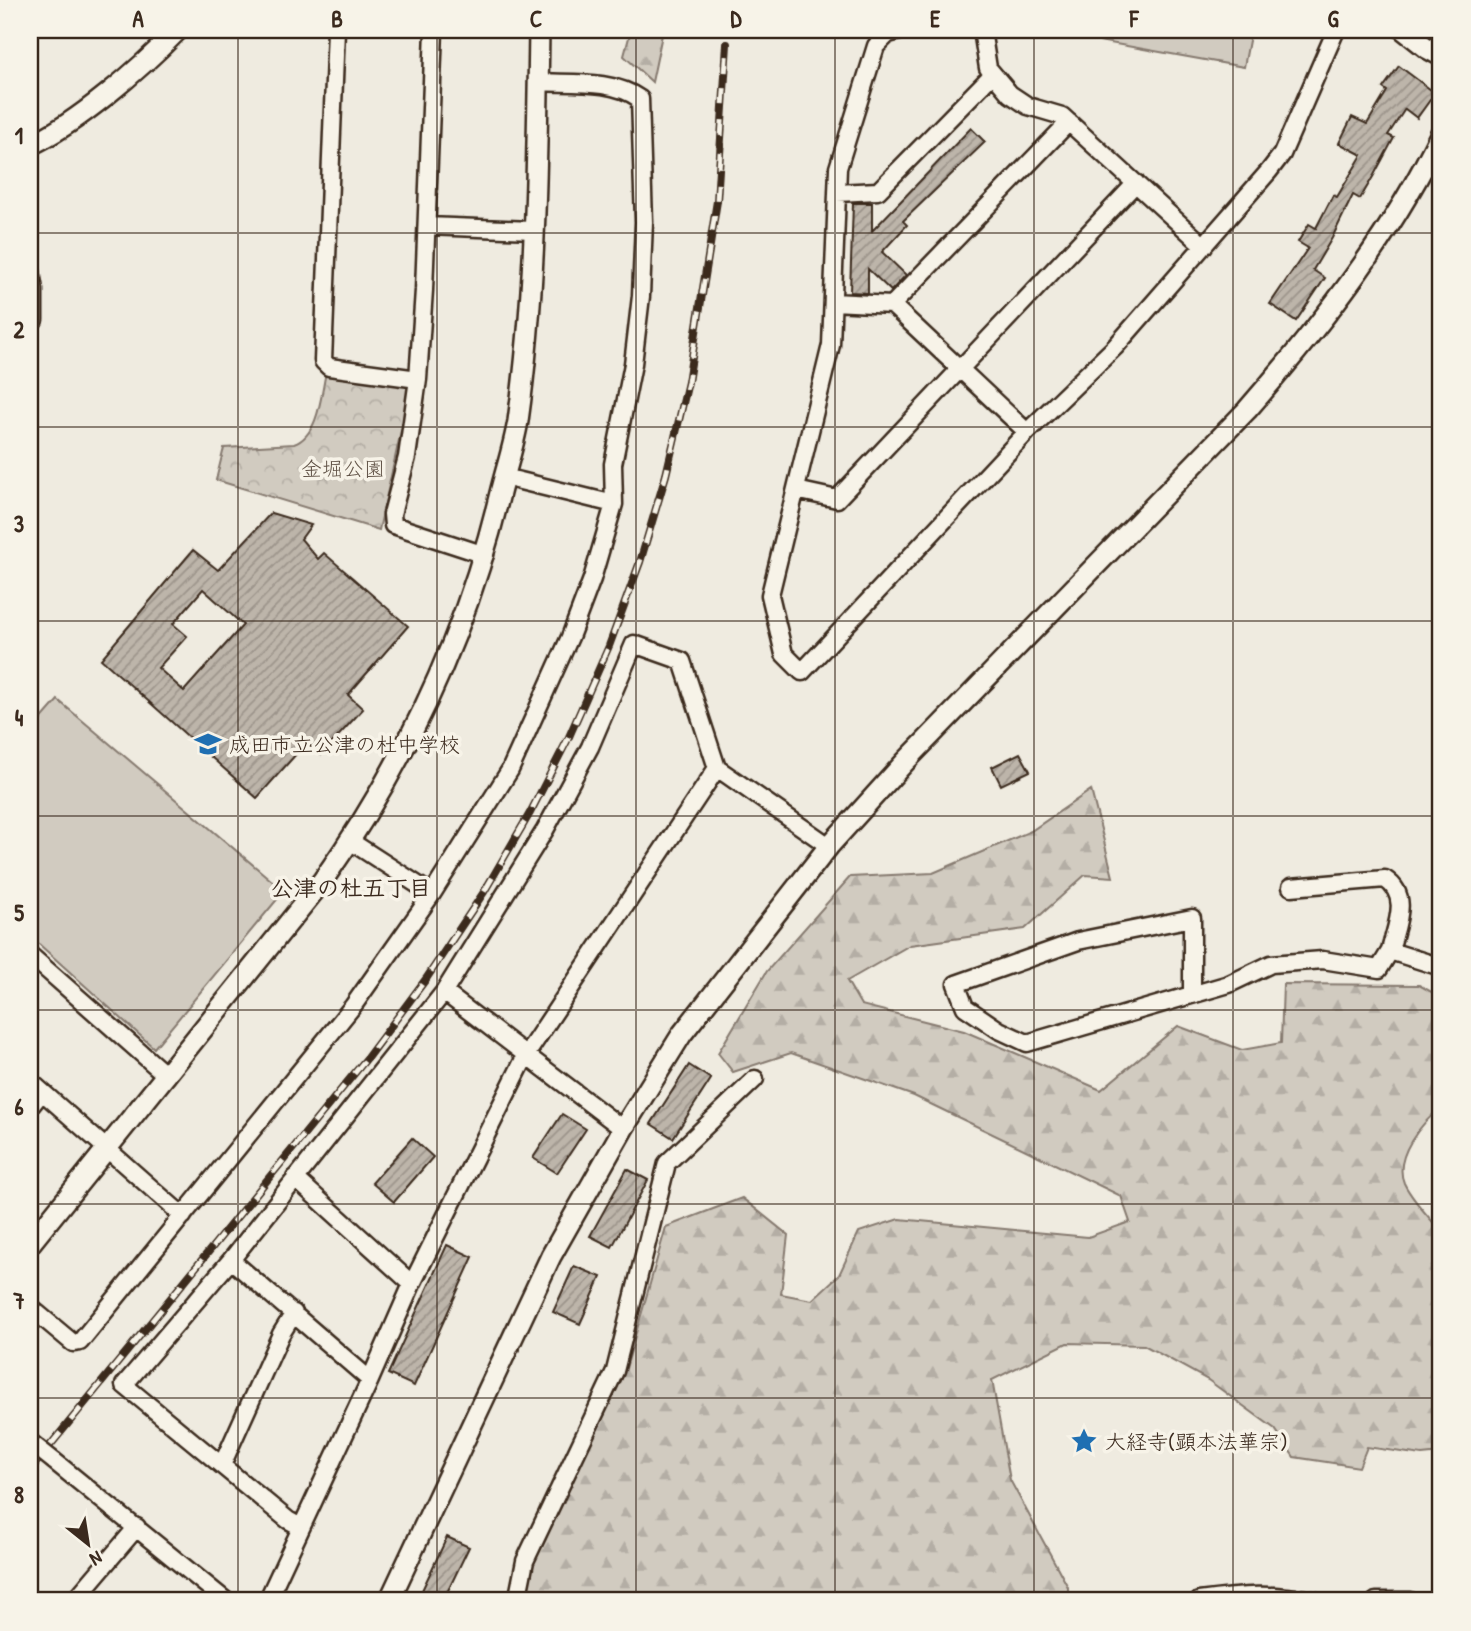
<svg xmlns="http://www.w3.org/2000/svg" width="1471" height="1631" viewBox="0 0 1471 1631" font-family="'Patrick Hand','Klee One',sans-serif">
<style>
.green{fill:#d1cbc0;stroke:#867a6f;stroke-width:2}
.forest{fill:url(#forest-firs);stroke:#867a6f;stroke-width:2}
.park{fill:url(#park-crowns);stroke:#867a6f;stroke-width:2}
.building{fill:url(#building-hatch);stroke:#3b2a1e;stroke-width:2;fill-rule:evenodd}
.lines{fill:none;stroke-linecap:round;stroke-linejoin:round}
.minor-casing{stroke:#3b2a1e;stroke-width:21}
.tertiary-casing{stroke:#3b2a1e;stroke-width:24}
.minor{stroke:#f7f3e8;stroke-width:16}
.tertiary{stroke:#f7f3e8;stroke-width:19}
.rail-casing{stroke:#3b2a1e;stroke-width:8}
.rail{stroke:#f7f3e8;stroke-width:5;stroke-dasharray:16;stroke-linecap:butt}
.minor-bridge-casing{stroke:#3b2a1e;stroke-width:21;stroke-linecap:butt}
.minor-bridge{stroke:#f7f3e8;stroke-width:16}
.grid{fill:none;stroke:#3b2a1e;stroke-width:2;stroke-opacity:0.55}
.labels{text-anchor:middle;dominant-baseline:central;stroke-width:7;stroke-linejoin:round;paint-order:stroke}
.park-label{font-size:21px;fill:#605246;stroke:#f7f3e8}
.poi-label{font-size:21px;fill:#3b2a1e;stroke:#f7f3e8;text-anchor:start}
.neighbourhood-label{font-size:23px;font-weight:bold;fill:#3b2a1e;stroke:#f7f3e8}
.neatline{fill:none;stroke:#3b2a1e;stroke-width:2.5}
.grid-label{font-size:23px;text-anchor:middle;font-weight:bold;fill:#3b2a1e}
</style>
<defs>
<pattern id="forest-firs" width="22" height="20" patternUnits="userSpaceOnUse" patternTransform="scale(1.75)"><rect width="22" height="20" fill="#d1cbc0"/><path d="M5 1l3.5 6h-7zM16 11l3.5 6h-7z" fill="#b4aea5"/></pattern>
<pattern id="park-crowns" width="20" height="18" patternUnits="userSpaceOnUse" patternTransform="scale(1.75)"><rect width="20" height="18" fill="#d1cbc0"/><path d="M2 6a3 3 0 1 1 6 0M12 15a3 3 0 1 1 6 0" fill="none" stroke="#b4aea5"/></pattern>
<pattern id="building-hatch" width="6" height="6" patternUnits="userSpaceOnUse" patternTransform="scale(1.75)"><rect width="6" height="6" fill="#bdb5aa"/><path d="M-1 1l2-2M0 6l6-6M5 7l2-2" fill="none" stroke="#9b938a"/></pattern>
</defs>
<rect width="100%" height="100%" fill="#efebe0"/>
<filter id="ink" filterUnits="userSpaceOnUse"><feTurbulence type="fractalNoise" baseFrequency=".0143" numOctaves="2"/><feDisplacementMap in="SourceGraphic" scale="14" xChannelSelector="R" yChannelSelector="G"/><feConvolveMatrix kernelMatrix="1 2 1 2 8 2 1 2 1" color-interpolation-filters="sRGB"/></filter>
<g filter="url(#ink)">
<path class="green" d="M1095 30H1251L1244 67 1093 40Z
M58 700 284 891 154 1048 30 936V732Z"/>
<path class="forest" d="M631 30H663L652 82 624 56Z
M1091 790 1113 877 1085 875 1025 929 910 945 847 981 861 1005 964 1031 1101 1090 1178 1026 1242 1050 1281 1043 1283 984 1419 985 1441 997V1108C1422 1122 1393 1157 1404 1183 1411 1198 1430 1219 1441 1231V1453L1422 1455 1367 1447 1359 1467 1294 1457 1275 1429 1208 1380 1144 1345 1067 1343 992 1380 1010 1480 1068 1587V1601H525L530 1572 537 1555 625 1372 666 1227 742 1198 788 1235 781 1294 812 1300 839 1275 859 1232 899 1219 1088 1237 1130 1222 1121 1196 914 1096 791 1053 733 1072 718 1053 767 971 850 877 933 873 1031 831Z"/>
<path class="park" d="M326 372 411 386 379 530 216 480 224 448 294 444C319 435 321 395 326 372Z"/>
<path class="building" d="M1399 66 1435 93 1417 118 1405 109 1388 135 1394 138 1374 175 1360 199 1353 195 1332 238 1313 270 1325 278 1296 321 1270 304 1308 248 1298 242 1309 224 1316 228 1333 195 1337 197 1362 155 1339 143 1352 117 1367 124 1387 91 1383 88Z
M971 128 985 142 903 221 907 225 882 252 906 275 891 291 868 269V293L850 292 853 203H872V231Z
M271 513 311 525 301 539 318 559 324 553 408 626 348 695 363 709 321 755 306 743 257 798 101 659 193 550 218 570ZM203 589 243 625 184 691 158 668 187 636 173 624Z
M1020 753 1030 771 1001 785 992 767Z
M689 1065 711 1079 673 1138 651 1124Z
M562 1114 586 1129 557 1173 533 1158Z
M412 1138 433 1157 394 1202 372 1183Z
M627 1169 648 1180 612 1247 590 1236Z
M447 1245 473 1257 414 1386 388 1374Z
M574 1266 601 1277 580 1324 553 1312Z
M447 1537 469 1547 443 1601H417Z"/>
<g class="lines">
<g class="minor-casing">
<path id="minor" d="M336 30 323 361 329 367 418 379
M434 30 424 290 418 379 407 457 392 514 393 525 485 555
M903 30 888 34 876 46 838 168 831 345 770 595 784 654 802 672 1027 432 1115 347 1269 171 1282 154 1336 30
M982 30 988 68 1010 94 1028 106 1062 116 1204 246
M837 193 878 191 993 74
M427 226 533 230
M30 266 34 290V320
M833 302 892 305 1069 122
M892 305 1027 432
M504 477 614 504
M796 490 837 499 1136 183
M350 841 432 894
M1291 887 1385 879C1411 896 1396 925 1390 951
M30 955 167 1076
M444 992 623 1129
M1192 994V918L1078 941 956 984 965 1007 999 1030 1027 1043 1229 984 1271 964 1323 960 1379 969 1390 951 1441 967
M30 1081 183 1216
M30 1107 42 1092
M295 1178 412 1284
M231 1260 370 1380
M30 1307 73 1343 80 1342 353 1006 432 894 510 770 570 637 592 579 614 504 613 464 633 364 641 296 644 222 640 99C613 79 570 84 538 82
M54 1461 226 1601
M222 1465 281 1334 294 1313
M301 1527 288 1520 124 1385 231 1260 444 992 545 830 590 747 634 644 682 661 717 768 829 846
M74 1601 137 1527
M267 1601 370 1380 412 1284 526 1055 717 768
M517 1601 525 1561 615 1371 667 1163 755 1079
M1199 1601C1242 1595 1273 1593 1316 1601
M1376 1601H1410"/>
</g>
<g class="tertiary-casing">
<path id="tertiary" d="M1404 30 1428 49 1441 56
M30 145C77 124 141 68 178 30
M30 1244 323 880C407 761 466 635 500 493 506 469 514 445 518 421 536 292 537 160 539 30
M389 1601 551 1256 623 1129 682 1034 829 846 905 762 1247 410C1321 325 1392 235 1441 133"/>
</g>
<use href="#minor" class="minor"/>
<use href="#tertiary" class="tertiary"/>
<g class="rail-casing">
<path id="rail" d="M30 1470 367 1058 426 979 484 892 530 813 568 739 609 646 640 562 666 475 688 382 717 201 727 44"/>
</g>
<use href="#rail" class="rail"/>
<g class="minor-bridge-casing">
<path id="minor-bridge" d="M30 1442 54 1461"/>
</g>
<use href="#minor-bridge" class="minor-bridge"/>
</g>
</g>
<path class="grid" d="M238 30V1601M437 30V1601M636 30V1601M835 30V1601M1034 30V1601M1233 30V1601M30 233H1441M30 427H1441M30 621H1441M30 816H1441M30 1010H1441M30 1204H1441M30 1398H1441"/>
<defs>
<g id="school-bare" transform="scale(2.1)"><path d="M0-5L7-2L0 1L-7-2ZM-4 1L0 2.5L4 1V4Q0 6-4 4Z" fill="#1f6fb2" stroke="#f7f3e8" stroke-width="2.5" paint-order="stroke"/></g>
<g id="sight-bare" transform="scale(2.1)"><path d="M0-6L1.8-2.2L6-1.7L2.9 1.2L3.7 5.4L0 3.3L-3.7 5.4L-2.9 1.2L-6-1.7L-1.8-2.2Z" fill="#1f6fb2" stroke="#f7f3e8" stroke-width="2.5" paint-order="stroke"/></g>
</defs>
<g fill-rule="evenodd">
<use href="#school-bare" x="208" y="744"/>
<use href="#sight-bare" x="1084" y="1441"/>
</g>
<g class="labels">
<g class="park-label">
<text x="343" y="468">金堀公園</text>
</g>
<g class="poi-label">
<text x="229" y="744">成田市立公津の杜中学校</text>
<text x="1105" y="1441">大経寺(顕本法華宗)</text>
</g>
<g class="neighbourhood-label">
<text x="351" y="887">公津の杜五丁目</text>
</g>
</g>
<rect width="1471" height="1631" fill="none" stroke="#f7f3e8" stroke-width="77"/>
<g transform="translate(88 1544) rotate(150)" stroke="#f7f3e8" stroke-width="5" paint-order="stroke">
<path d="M0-5L12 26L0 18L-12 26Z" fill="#3b2a1e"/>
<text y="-10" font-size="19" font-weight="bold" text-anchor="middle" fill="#3b2a1e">N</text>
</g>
<rect x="38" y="38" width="1394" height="1554" class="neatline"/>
<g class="grid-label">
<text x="138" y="27">A</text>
<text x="337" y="27">B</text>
<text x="536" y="27">C</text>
<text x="736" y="27">D</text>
<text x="935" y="27">E</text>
<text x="1134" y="27">F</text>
<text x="1333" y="27">G</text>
<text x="19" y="144">1</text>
<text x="19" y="338">2</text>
<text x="19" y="532">3</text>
<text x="19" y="726">4</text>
<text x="19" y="921">5</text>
<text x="19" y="1115">6</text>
<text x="19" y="1309">7</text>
<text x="19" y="1503">8</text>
</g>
</svg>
